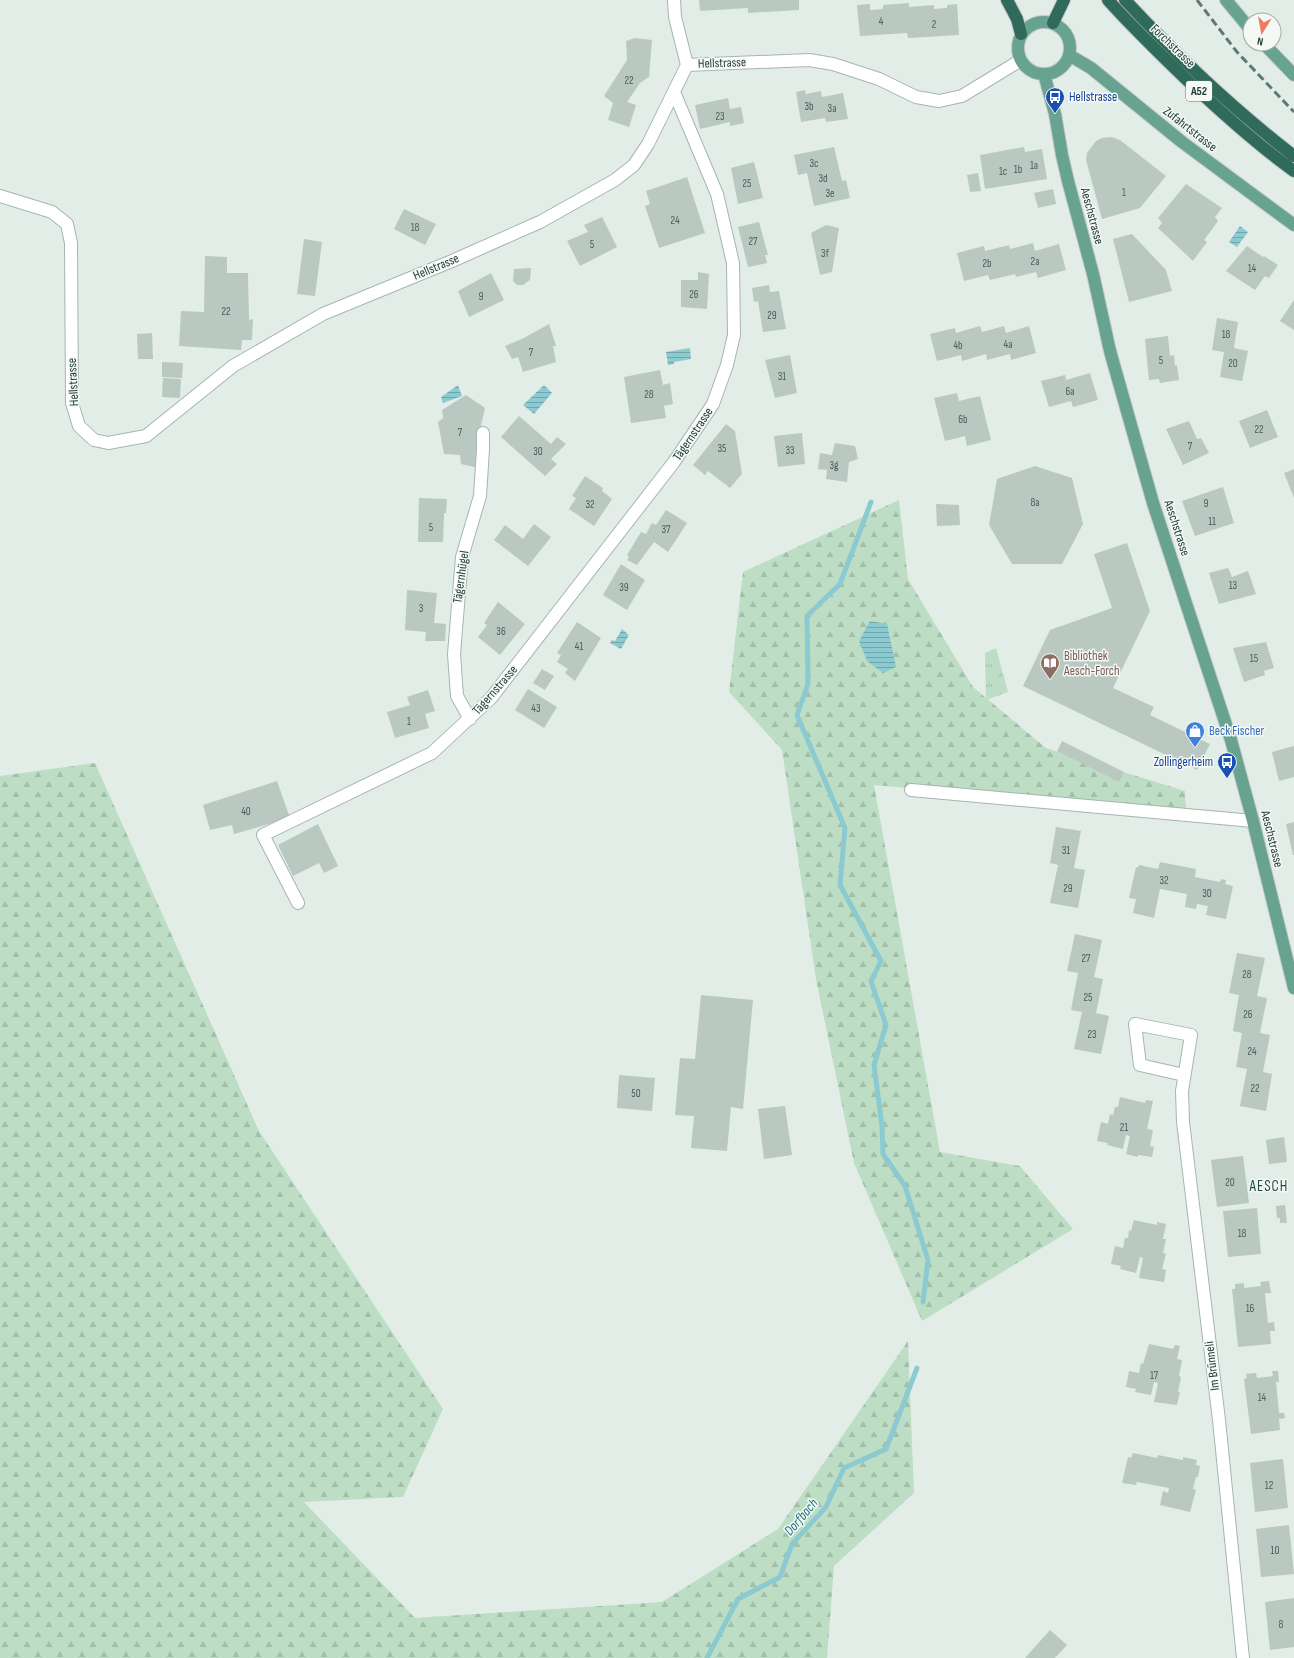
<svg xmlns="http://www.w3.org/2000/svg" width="1294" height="1658" viewBox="0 0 1294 1658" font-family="'Sofia Sans Condensed',sans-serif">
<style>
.grass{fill:url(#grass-tufts)}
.forest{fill:url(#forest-firs)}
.water{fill:url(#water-rules)}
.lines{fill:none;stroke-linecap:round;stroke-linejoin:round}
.stream{stroke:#8ccad1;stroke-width:5}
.building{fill:#b9c8c1}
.minor-casing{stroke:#a6b5af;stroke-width:14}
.major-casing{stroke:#c1c9c7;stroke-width:14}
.highway-casing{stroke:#c1c9c7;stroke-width:14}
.minor{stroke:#fff;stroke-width:12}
.major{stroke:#68a290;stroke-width:12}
.highway{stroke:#2f6a5b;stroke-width:12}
.rail{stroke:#5e7971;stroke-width:3;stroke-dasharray:8 4;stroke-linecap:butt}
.labels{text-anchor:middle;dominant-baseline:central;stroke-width:3;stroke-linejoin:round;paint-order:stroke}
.number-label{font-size:11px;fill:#486059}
.shield{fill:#f4f9f6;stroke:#627670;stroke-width:1}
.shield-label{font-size:12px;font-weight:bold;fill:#233e36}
.street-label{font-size:13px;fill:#233e36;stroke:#f4f9f6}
.transit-label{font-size:13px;fill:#164399;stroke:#f4f9f6;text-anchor:start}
.education-label{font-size:13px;fill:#785e54;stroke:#f4f9f6;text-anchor:start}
.shop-label{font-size:13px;fill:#366cbe;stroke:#f4f9f6;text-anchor:start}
.water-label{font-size:14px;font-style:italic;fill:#1e6f7a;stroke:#f4f9f6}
.quarter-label{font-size:15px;letter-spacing:1px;fill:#1f5042;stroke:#f4f9f6}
</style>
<defs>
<pattern id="grass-tufts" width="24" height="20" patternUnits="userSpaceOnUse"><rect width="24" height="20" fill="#bddec4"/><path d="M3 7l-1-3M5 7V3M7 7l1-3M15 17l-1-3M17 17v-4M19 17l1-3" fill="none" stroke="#a2c0a9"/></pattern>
<pattern id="forest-firs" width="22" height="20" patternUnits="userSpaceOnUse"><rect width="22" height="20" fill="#bddec4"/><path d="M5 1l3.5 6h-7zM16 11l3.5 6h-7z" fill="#a2c0a9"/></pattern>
<pattern id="water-rules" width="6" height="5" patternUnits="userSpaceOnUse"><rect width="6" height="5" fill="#8ccad1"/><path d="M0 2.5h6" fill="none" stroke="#72a5aa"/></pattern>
</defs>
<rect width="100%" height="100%" fill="#e3ede8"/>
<path class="grass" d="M996 648 1008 692 986 700 985 653Z"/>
<path class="forest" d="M899 500 908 579 973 687 1046 748 1185 791 1186 812 874 785 940 1152 1020 1166 1073 1229 922 1321 854 1163 816 979 782 750 729 692 743 572Z
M95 763 259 1131 443 1409 403 1497 304 1502 415 1618 662 1602 778 1529 908 1341 914 1493 834 1566 827 1658H0V776Z"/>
<path class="water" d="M1240 226 1248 232 1237 247 1229 242Z
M690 348 691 359 674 362V364L668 365 666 352Z
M458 385 462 396 443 403 441 397Z
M544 385 552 393 534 414 523 405Z
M870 621 887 624 896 667 883 673 867 661 859 641Z
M622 629 629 635 621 649 610 643 612 640 615 641Z"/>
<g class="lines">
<path class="stream" d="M871 502 840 584 807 616 808 684 797 715 845 828 840 885 881 961 871 981 886 1025 874 1065 882 1126 883 1154 905 1186 928 1260 923 1302
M707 1658 738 1599 780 1577 792 1544 826 1507 844 1468 886 1449 917 1368"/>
</g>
<path class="building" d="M699 0H799V10L748 13V8L700 11Z
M909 3V7L934 5V9L947 8V5L957 4 959 35 908 38 907 33 860 36 857 5 870 4V10L883 9V5Z
M635 38 652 40 649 77 640 83 627 102 636 105 629 127 608 120 613 103 604 96 627 60 626 41Z
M805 90 806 94 821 91 822 97 843 93 848 119 826 122 825 118 801 122 796 92Z
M728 98 730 109 741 107 744 123 730 126V122L700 129 695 105Z
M1112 137 1120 140 1166 176 1140 208 1102 219 1086 160 1087 153 1096 141 1102 138Z
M834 147 842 181 846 180 850 198 814 206 807 173 798 175 794 155Z
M1024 147 1025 152 1042 149 1047 179 985 189 980 155Z
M754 162 763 198 738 204 731 168Z
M978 173 981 191 970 192 967 175Z
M687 177 705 233 659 248 645 206 650 204 646 191Z
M1186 184 1222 208 1215 217 1218 221 1204 240 1207 242 1193 261 1158 228 1162 223 1158 218Z
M1053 189 1056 204 1038 208 1034 193Z
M404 209 436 224 425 245 394 229Z
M602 217 617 247 580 266 567 241 588 232 584 225Z
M759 222 768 255H765L767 263 748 267 738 227Z
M826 225 839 228 832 272 820 275 811 233Z
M1132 234 1166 270 1172 291 1129 302 1113 239Z
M304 239 322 242 315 296 297 294Z
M1033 243 1035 251 1059 244 1066 270 1038 278 1036 272 1016 277 1015 274 990 280 988 275 964 281 957 253 984 246 985 251 1009 245 1010 249Z
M1247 246 1263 257 1264 256 1278 265 1269 278 1265 276 1255 290 1226 271Z
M205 256 227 257V273H248L249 320 253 319 252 340H242L241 350 179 346 181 311 204 312Z
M531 268 530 280 523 285H517L513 281 514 269Z
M698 272 709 274 707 309 681 307V280H698Z
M491 273 504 300 469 317 458 291Z
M769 285 770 292 779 291 786 329 763 332 758 301 754 302 752 288Z
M1294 300V330L1280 321Z
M1217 318 1238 322 1234 348 1248 351 1242 381 1220 377 1224 352 1212 350Z
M549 324 556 346H553L556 362 523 372 518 357 512 359 505 346 522 339Z
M980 326 982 332 1004 326 1006 333 1029 326 1036 353 1011 360 1010 354 987 360 986 354 962 361 961 355 937 361 930 334 955 328 956 333Z
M152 333 153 359H138L137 334Z
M1168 336 1170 356 1174 355 1175 366 1177 365 1179 380 1160 383 1159 379 1149 380 1145 339Z
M790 355 797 393 775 398 765 360Z
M162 362 183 363 182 378 162 377Z
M660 370 663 385 670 383 673 404 664 406 666 418 631 423 624 377Z
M1090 373 1098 400 1073 407 1071 401 1049 407 1041 381 1065 375 1066 380Z
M163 378 181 379 180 398 162 397Z
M957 393 959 401 980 396 991 440 967 446 965 436 945 441 934 398Z
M466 395 485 408 477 443 479 468 461 464 460 455 444 454 438 422 443 418 442 410Z
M1267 410 1278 437 1250 448 1239 421Z
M519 416 551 444 557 437 566 444 551 459 557 464 545 476 501 437Z
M1189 421 1197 439 1201 438 1209 453 1183 465 1166 429Z
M726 424 735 431 742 474 730 488 708 471 705 475 693 465Z
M802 433 805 464 778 467 774 436Z
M835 443 855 446 858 459 849 462 847 482 826 479 827 470 818 469 820 453 832 455Z
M1035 466 1072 478 1083 524 1062 564H1012L989 525 997 479Z
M1294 469V498L1284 473Z
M585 476 603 488 602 491 612 499 594 526 569 509 576 498 572 496Z
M1223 487 1234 523 1195 536 1182 501Z
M419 498 447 499 446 513H444L443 542H418Z
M936 504 959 505 960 525 937 526Z
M666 510 687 523 668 552 654 542 637 565 627 560 629 557 627 555 641 532 646 534 652 523 656 525Z
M534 524 551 537 528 566 494 540 505 525 523 539Z
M1127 543 1150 611 1113 688 1154 707 1150 715 1210 744 1197 770 1023 686 1050 630 1112 608 1094 554Z
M621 564 645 580 627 610 603 595Z
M1228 568 1232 577 1248 571 1256 594 1219 604 1209 573Z
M407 590 437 593 434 623 446 624 445 641H425L426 632 405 630Z
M498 602 525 624 500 655 478 637 487 625 484 623Z
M577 622 601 638 575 681 565 673 568 669 557 662 561 655 557 653Z
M1266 642 1274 668 1264 671 1265 675 1244 682 1233 648Z
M542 669 554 676 545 690 533 683Z
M528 689 557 707 544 728 515 710Z
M428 690 435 711 425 714 429 728 395 738 387 712 410 705 407 697Z
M1062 741 1124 772 1119 782 1057 751Z
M1294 746V777L1279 781 1272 752Z
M277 781 290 818 234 834 232 825 210 830 203 805Z
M1294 822V855H1293L1286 824Z
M318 824 338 866 324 873 319 863 293 876 278 845Z
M1056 827 1081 831 1074 868 1085 870 1078 908 1050 903 1058 865 1050 863Z
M1160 862 1196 869 1195 877 1220 882 1221 879 1226 880 1225 884 1233 886 1226 919 1206 915 1208 906 1197 904 1196 909 1185 907 1187 894 1160 889 1154 918 1133 913 1136 899 1129 898 1136 867 1138 868 1139 865 1158 869Z
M1075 934 1102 940 1094 977 1103 979 1096 1013 1109 1016 1101 1054 1074 1049 1082 1012 1071 1010 1078 973 1067 971Z
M1237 953 1265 958 1257 996 1267 998 1260 1033 1270 1035 1263 1072 1272 1074 1266 1111 1240 1106 1247 1069 1236 1067 1242 1033 1233 1031 1239 995 1229 993Z
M701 995 753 1000 743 1109 731 1107 727 1151 691 1148 694 1116 675 1115 680 1058 695 1059Z
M619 1075 655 1078 652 1111 617 1108Z
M1120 1097 1145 1103 1146 1100 1153 1101 1147 1129 1153 1130 1150 1146 1154 1147 1152 1157 1138 1155V1157L1126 1154 1130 1136 1126 1135 1123 1149 1107 1145 1108 1143 1097 1141 1101 1122 1108 1124 1110 1114 1113 1115 1115 1107H1118Z
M785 1106 792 1155 764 1159 758 1109Z
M1284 1137 1287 1162 1269 1164 1266 1140Z
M1243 1156 1249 1203 1217 1207 1211 1160Z
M1285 1205 1287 1223H1280V1218H1277L1276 1206Z
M1257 1208 1261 1254 1228 1257 1223 1211Z
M1134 1220 1157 1225V1222L1166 1224 1163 1239H1166L1163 1253 1166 1254 1162 1269 1166 1270 1164 1282 1139 1278 1143 1258 1140 1257 1136 1273 1120 1269 1121 1266 1111 1264 1115 1246 1123 1248 1125 1238H1128L1129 1230 1131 1231Z
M1269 1281 1271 1293H1265L1268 1323 1274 1322 1275 1331H1270L1271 1344 1238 1347 1232 1289H1235V1284L1244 1283V1288L1261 1286 1260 1282Z
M1149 1344 1173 1349 1175 1345 1180 1346 1177 1359 1182 1360 1179 1376 1181 1377 1178 1392H1180L1177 1405 1154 1402 1158 1383 1154 1382 1151 1395 1135 1392 1136 1389 1126 1387 1129 1371 1139 1373 1141 1363 1143 1364Z
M1272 1371H1278L1279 1382H1276L1279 1413H1284L1285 1418 1279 1419 1280 1430 1251 1434 1244 1379 1247 1378 1246 1374 1256 1373 1257 1378 1273 1376Z
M1133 1453 1157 1458 1158 1455 1183 1460V1457L1197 1460 1196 1465 1200 1466 1198 1477H1196L1193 1489 1196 1490 1190 1512 1160 1505 1163 1491 1168 1493 1169 1488 1137 1482 1136 1485 1122 1483 1128 1457 1131 1458Z
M1283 1459 1288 1508 1255 1512 1250 1463Z
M1289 1525 1294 1574 1261 1577 1256 1529Z
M1294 1598V1647L1270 1650 1265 1602Z
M1050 1630 1067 1645 1055 1658H1025Z"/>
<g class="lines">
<g class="minor-casing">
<path id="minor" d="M674 0 675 17 687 65
M687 65 809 60 833 64 879 79 916 97 939 101 962 96 1021 60
M0 196 52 212 67 224 71 243 72 403 79 426 94 440 108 443 146 436 233 366 323 314 452 261 540 222 615 180 634 165 648 144 687 65
M470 719 457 696 454 654 462 557 480 496 483 449V433
M911 790 1253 821
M298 903 263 835 432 753 491 698 674 462 713 404 727 365 734 335 733 263 717 194 674 92
M1184 1075 1140 1065 1135 1024 1191 1035 1182 1091 1183 1122 1219 1420 1243 1658"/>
</g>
<g class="major-casing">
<path id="major" d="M1226 0 1250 29
M1018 48a26 26 0 1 1 52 0a26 26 0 1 1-52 0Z
M1264 44 1294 75
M1069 55 1091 68 1182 142 1294 225
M1044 74 1055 114 1062 155 1068 181 1093 274 1110 351 1153 503 1231 740 1253 821 1294 988"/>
</g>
<g class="highway-casing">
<path id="highway" d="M1007 0 1017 19 1021 34
M1108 0C1133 28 1160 54 1187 80 1221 112 1256 144 1294 171
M1125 0C1177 56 1233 109 1294 156
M1053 23 1064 0"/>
</g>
<use href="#minor" class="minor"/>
<use href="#major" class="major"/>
<use href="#highway" class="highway"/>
<path class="rail" d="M1197 0 1237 52 1294 112"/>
</g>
<defs>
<g id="bus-pin" transform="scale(1)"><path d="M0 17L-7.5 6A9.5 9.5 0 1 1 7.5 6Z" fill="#1a4fb4" stroke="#f4f9f6"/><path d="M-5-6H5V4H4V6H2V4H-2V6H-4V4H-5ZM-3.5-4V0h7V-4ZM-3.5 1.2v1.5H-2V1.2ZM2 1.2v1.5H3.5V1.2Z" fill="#fff"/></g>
<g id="library-pin" transform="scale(1)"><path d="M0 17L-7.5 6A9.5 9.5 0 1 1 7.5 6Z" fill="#8d6e63" stroke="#f4f9f6"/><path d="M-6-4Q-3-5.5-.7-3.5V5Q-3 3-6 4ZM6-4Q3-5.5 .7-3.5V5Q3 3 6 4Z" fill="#fff"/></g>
<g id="shop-pin" transform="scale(1)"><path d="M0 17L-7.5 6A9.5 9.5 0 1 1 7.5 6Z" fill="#3f7fe0" stroke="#f4f9f6"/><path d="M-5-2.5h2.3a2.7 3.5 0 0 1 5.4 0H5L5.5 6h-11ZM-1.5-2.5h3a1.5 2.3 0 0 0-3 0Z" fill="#fff"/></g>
</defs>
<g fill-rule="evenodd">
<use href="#bus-pin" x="1055" y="97"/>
<use href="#library-pin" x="1050" y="663"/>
<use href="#shop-pin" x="1195" y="731"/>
<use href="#bus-pin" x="1227" y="762"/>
</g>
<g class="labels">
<g class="number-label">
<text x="881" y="21">4</text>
<text x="934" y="24">2</text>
<text x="629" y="80">22</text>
<text x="809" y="106">3b</text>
<text x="832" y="108">3a</text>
<text x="720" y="116">23</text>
<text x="814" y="163">3c</text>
<text x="1034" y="165">1a</text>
<text x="1018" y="169">1b</text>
<text x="1003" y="171">1c</text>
<text x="823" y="178">3d</text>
<text x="747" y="183">25</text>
<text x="1124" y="192">1</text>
<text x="830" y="193">3e</text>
<text x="675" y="220">24</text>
<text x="415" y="227">18</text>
<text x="753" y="241">27</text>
<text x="592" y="244">5</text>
<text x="825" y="253">3f</text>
<text x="1035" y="261">2a</text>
<text x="987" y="263">2b</text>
<text x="1252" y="268">14</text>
<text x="694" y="294">26</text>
<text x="481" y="296">9</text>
<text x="226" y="311">22</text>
<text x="772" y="315">29</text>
<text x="1226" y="334">18</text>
<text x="1008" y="344">4a</text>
<text x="958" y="345">4b</text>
<text x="531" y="352">7</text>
<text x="1161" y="360">5</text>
<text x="1233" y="363">20</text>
<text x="782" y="376">31</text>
<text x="1070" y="391">6a</text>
<text x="649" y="394">28</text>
<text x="963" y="419">6b</text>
<text x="1259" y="429">22</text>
<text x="460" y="432">7</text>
<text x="1190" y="446">7</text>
<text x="722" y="448">35</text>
<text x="790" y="450">33</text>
<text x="538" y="451">30</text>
<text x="834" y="465">3g</text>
<text x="1035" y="502">8a</text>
<text x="1206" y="503">9</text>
<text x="590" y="504">32</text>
<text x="1212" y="521">11</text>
<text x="431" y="527">5</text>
<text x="666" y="529">37</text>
<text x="1233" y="585">13</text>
<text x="624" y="587">39</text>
<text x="421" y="608">3</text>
<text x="501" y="631">36</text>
<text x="579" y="646">41</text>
<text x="1254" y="658">15</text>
<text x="536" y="708">43</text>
<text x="409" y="721">1</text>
<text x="246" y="811">40</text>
<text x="1066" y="850">31</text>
<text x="1164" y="880">32</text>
<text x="1068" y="888">29</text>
<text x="1207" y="893">30</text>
<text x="1086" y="958">27</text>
<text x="1247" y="974">28</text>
<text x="1088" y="997">25</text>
<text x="1248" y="1014">26</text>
<text x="1092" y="1034">23</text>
<text x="1252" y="1051">24</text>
<text x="1255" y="1088">22</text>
<text x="636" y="1093">50</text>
<text x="1124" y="1127">21</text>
<text x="1230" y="1182">20</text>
<text x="1242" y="1233">18</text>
<text x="1250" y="1308">16</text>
<text x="1154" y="1375">17</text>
<text x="1262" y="1397">14</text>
<text x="1269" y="1485">12</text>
<text x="1275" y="1550">10</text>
<text x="1281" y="1624">8</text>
</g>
<rect class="shield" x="1186" y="81" width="26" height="20" rx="3"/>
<g class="shield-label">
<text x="1199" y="91">A52</text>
</g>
<g class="street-label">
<text transform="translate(1173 46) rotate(44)">Forchstrasse</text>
<text transform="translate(722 63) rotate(-2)">Hellstrasse</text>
<text transform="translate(1190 129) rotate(38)">Zufahrtstrasse</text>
<text transform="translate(1092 216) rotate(75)">Aeschstrasse</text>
<text transform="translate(436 267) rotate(-23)">Hellstrasse</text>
<text transform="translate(73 382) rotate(-93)">Hellstrasse</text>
<text transform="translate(693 434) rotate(-56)">Tägernstrasse</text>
<text transform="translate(1177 528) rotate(72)">Aeschstrasse</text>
<text transform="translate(461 577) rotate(-82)">Tägernhügel</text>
<text transform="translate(495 690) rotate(-49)">Tägernstrasse</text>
<text transform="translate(1272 839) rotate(76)">Aeschstrasse</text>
<text transform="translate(1212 1366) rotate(-97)">Im Brünneli</text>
</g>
<g class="transit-label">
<text x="1069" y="97">Hellstrasse</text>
<text x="1213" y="762" text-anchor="end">Zollingerheim</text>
</g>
<g class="education-label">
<text x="1064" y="656">Bibliothek<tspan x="1064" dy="15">Aesch-Forch</tspan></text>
</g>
<g class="shop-label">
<text x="1209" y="731">Beck Fischer</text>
</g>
<g class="water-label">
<text transform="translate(801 1517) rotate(-49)">Dorfbach</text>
</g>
<g class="quarter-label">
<text x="1269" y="1186">AESCH</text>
</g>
</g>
<g transform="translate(1262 32) rotate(191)"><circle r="19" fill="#f4f9f6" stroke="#a0aea9"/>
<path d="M0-3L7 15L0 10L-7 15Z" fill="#f07b5e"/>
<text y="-6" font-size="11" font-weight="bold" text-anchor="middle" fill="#233e36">N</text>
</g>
</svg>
